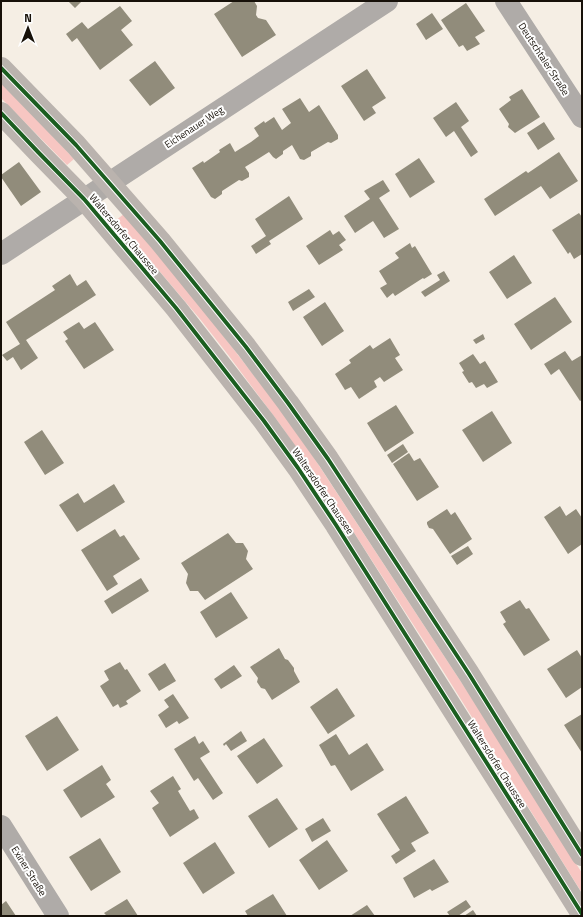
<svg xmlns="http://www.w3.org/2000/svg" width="583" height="917" viewBox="0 0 583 917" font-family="'Titillium Web',sans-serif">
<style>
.green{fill:#f7c6c2}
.building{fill:#918c7b}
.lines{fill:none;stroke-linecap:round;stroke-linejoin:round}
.street{stroke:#afaba8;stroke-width:22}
.secondary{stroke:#bab3ae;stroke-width:22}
.cycleway-casing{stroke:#fefefe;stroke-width:6}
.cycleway{stroke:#1b5e20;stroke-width:4}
.labels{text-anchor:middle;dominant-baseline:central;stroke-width:4;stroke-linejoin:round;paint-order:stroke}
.street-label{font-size:10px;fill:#171109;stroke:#fefefe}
</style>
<rect width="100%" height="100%" fill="#f5eee4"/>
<path class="green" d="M1 83 45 128 74 159 67 165 1 98Z
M124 214 194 298 276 404 312 455 471 697 582 873V893L440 666 349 525 282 427 229 356 200 319 116 220Z"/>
<path class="building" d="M68 1H82L75 8Z
M234 1H254L257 6 256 15 258 18 266 20 276 35 242 57 214 14Z
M466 3 485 31 475 37 480 44 467 51 463 45 459 47 441 20Z
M120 6 132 21 121 30 133 45 100 70 77 38 72 42 66 34 82 22 88 29Z
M432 13 443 29 426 40 416 24Z
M155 61 175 88 150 106 129 80Z
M367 69 386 98 372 107 376 113 364 121 341 86Z
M522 89 540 117 515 133 508 127 509 124 499 109 511 100 509 97Z
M300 98 309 112 319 105 338 135V139L331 143 328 142 311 152V156L304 160 300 159 292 145 283 151V154L276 159 273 157 269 152 245 167 249 173V177L242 181 239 180 222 191V194L215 199 211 197 192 168 203 161 204 163 220 152 219 150 230 143 235 152 251 142 259 136 254 128 264 121 265 123 274 117 282 130 291 123 282 109Z
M456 102 469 121 461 127 478 152 471 157 454 131 446 137 433 118Z
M544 122 555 139 538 150 527 133Z
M559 152 578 181 550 199 541 186 495 216 484 199 526 171 528 173Z
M419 158 435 182 410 198 395 174Z
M19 162 41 192 21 206 1 177V175Z
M383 180 390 191 379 198 399 229 384 238 373 221 355 233 344 216 370 199 364 191Z
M289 196 303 219 269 241 271 244 256 254 251 246 266 236 255 219Z
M579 213 582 217V244L581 245 582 246V254L574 259 570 252 568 254 552 230Z
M330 230 333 235 339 231 346 240 339 245 343 250 319 265 306 246Z
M410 243 412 248 415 246 432 274 424 279 423 278 395 296 393 293 387 298 380 288 387 284 379 271 399 258 395 253Z
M514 255 532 283 507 299 489 272Z
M444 271 450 281 425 297 421 292 440 280 437 275Z
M70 274 77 286 86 280 96 295 26 340 38 358 21 370 13 357 7 361 2 355 20 344 6 322 55 290 52 286Z
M309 289 315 297 293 311 288 302Z
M555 297 572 322 531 350 514 324Z
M325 302 344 331 322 346 303 317Z
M79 322 84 329 95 322 114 350 84 369 65 341 68 339 63 332Z
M483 334 485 339 476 344 473 340Z
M390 338 400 355 395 358 403 370 384 382 380 377 374 381 377 387 359 399 351 387 345 390 335 374 351 363 349 360 370 345 373 349Z
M565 351 572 361 582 355V400L580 401 559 369 551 375 544 364Z
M473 354 480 364 485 361 498 382 487 388 484 384 476 388 472 382 469 383 462 372 464 371 459 363Z
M396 405 414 433 385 452 367 423Z
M492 411 512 443 483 462 462 430Z
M42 430 64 463 45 475 24 442Z
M403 444 408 452 392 463 387 455Z
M409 453 414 461 420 458 439 487 417 501 393 464Z
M114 484 125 502 77 532 59 505 78 493 84 503Z
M560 506 566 516 576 509 582 518V544L568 554 544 517Z
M447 509 451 515 455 512 472 539 450 554 433 529 429 528 427 524V522Z
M115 529 120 537 124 535 140 559 113 576 118 584 107 591 81 550Z
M228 533 236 543H243L248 551 246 559 253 569 205 600 198 591H190L186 583 188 574 181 563Z
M468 546 473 554 457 565 451 556Z
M141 578 149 591 112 614 104 601Z
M231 592 248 618 216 638 200 612Z
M520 600 526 609 529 608 550 640 524 656 503 624 506 622 500 612Z
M279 648 285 659 288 660 294 668V671L300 682 272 700 265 689 261 688 257 682 258 678 250 667Z
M577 650 582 658V687L566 698 547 669Z
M120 662 125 670 127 669 141 691 126 701 128 704 120 708 118 704 113 707 100 686 109 680 104 671Z
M165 663 176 681 159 691 148 674Z
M234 665 242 676 221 689 214 679Z
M337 688 355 716 328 734 310 707Z
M173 694 189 718 179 724 177 721 166 728 158 715 169 707 164 700Z
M582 714V753L564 725Z
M57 716 79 750 47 771 25 736Z
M241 731 247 741 231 751 226 744 224 746 223 744Z
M336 734 349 755 367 743 384 770 351 791 335 765 331 766 319 745Z
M195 736 199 744 203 741 210 752 200 758 223 793 213 800 198 778 194 781 174 749Z
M264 738 283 766 257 784 237 756Z
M102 765 111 780 106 784 115 797 81 818 63 790Z
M173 776 181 789 178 791 190 811 194 809 199 818 170 837 152 808 159 803 150 791Z
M406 796 429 833 411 843 416 851 396 864 391 856 400 850 377 814Z
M277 798 298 829 269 848 248 816Z
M323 818 331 831 312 842 305 829Z
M100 838 121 872 91 891 69 857Z
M327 840 348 871 319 890 299 860Z
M215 842 235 873 203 894 183 863Z
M434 859 449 882 432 891 430 889 414 898 403 878Z
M273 894 287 916H248L245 911Z
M127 899 138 916H107L104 913Z
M466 900 471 907 458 916H450L447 912Z
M6 901 16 916H1V905Z
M367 905 375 916H350Z
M473 910 477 916H464Z"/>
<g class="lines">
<path class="street" d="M506 1 582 117
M1 254 387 1
M1 826 58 916"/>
<path class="secondary" d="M1 68 76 145 160 241 246 347 288 403 328 459 469 674 582 855
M1 113 38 152 84 199 176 308 264 421 298 468 336 525 540 847 582 914"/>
<g class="cycleway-casing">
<path id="cycleway" d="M1 68 76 145 160 241 246 347 288 403 328 459 469 674 582 855
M1 113 38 152 84 199 176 308 264 421 298 468 336 525 540 847 582 914"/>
</g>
<use href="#cycleway" class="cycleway"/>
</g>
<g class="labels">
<g class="street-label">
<text transform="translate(544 59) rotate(57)">Deutschtaler Straße</text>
<text transform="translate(194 127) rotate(-33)">Eichenauer Weg</text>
<text transform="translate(124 234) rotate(50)">Waltersdorfer Chaussee</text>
<text transform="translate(323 491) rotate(56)">Waltersdorfer Chaussee</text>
<text transform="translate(497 764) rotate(58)">Waltersdorfer Chaussee</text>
<text transform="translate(29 871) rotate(58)">Exiner Straße</text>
</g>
</g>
<rect width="583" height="917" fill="none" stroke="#171109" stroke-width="4"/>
<g transform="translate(28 28)" stroke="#fefefe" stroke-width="3" paint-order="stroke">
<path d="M0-3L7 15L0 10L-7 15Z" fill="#171109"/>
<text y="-6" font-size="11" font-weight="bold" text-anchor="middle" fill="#171109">N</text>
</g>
</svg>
